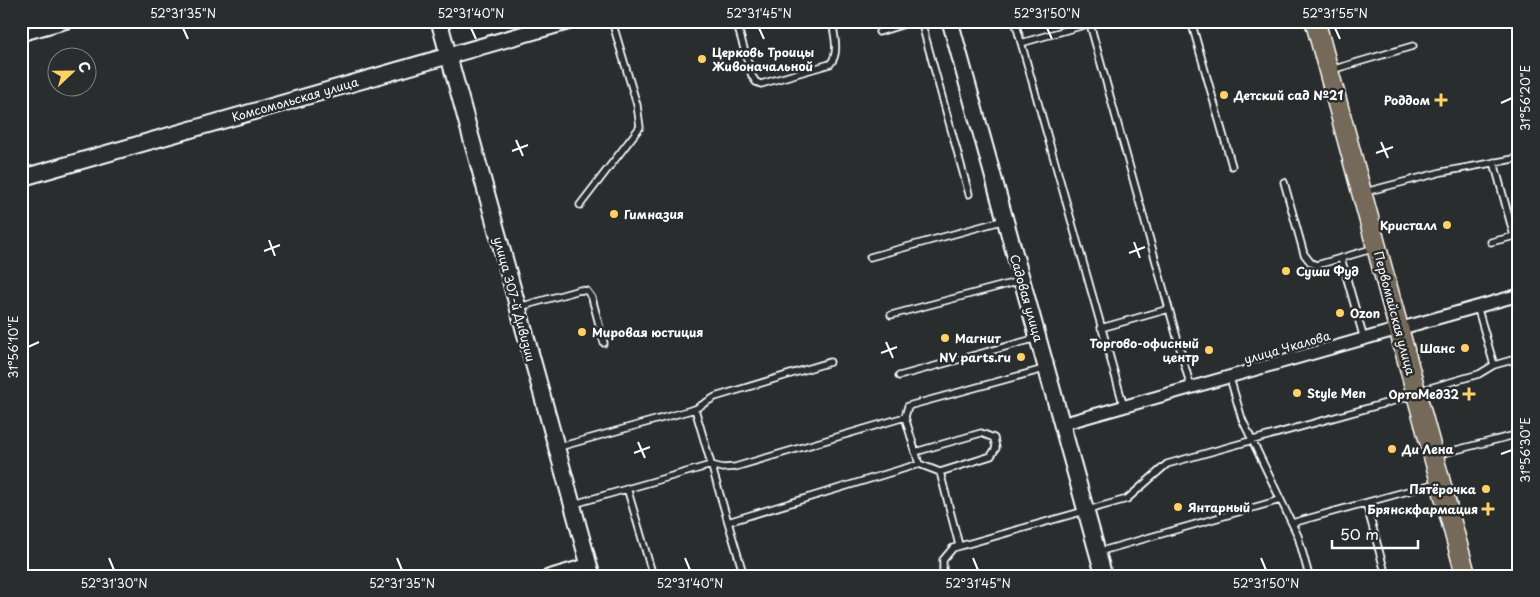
<svg xmlns="http://www.w3.org/2000/svg" width="1540" height="597" viewBox="0 0 1540 597" font-family="'Playpen Sans',sans-serif">
<style>
.lines{fill:none;stroke-linecap:round;stroke-linejoin:round}
.service-casing{stroke:#fff;stroke-width:9}
.minor-casing{stroke:#fff;stroke-width:15}
.tertiary-casing{stroke:#fff;stroke-width:19}
.primary-casing{stroke:#fff;stroke-width:22}
.service{stroke:#2a2d2e;stroke-width:5.5}
.minor{stroke:#2a2d2e;stroke-width:11}
.tertiary{stroke:#2a2d2e;stroke-width:15}
.primary{stroke:#746a5a;stroke-width:19}
.ticks{fill:none;stroke:#fff;stroke-width:2}
.poi-dot{fill:#ffd166;stroke:#2a2d2e;stroke-width:2}
.labels{text-anchor:middle;dominant-baseline:central;stroke-width:5;stroke-linejoin:round;paint-order:stroke}
.poi-label{font-size:12px;font-weight:bold;fill:#fff;stroke:#2a2d2e;text-anchor:start}
.street-label{font-size:12px;fill:#fff;stroke:#2a2d2e}
.neatline{fill:none;stroke:#fff;stroke-width:2}
.ticks-label{font-size:12px;text-anchor:middle;fill:#fff}
</style>
<rect width="100%" height="100%" fill="#2a2d2e"/>
<filter id="ink" filterUnits="userSpaceOnUse"><feTurbulence type="fractalNoise" baseFrequency=".02" numOctaves="2"/><feDisplacementMap in="SourceGraphic" scale="10" xChannelSelector="R" yChannelSelector="G"/><feConvolveMatrix kernelMatrix="1 2 1 2 8 2 1 2 1" color-interpolation-filters="sRGB"/></filter>
<g filter="url(#ink)">
<g class="lines">
<g class="service-casing">
<path id="service" d="M689 21 690 24
M736 21 752 76 756 82 761 84 830 64C840 54 834 34 832 21
M921 21 969 194
M1015 21 1124 407
M1191 21 1232 166
M1090 24 1191 388
M879 32 914 21
M1021 43 1098 21
M1331 70 1413 46
M1494 162 1514 236
M1284 182 1304 254 1311 263 1317 265 1375 248
M1365 192 1442 172 1519 158
M580 205 640 127 637 105 612 21
M1491 242 1519 235
M870 257 1005 220
M1341 258 1364 339
M1477 306 1494 365
M519 307 580 290 587 291 592 298 604 343
M891 315 1020 281
M1101 328 1169 309
M899 376 1037 338
M1230 378 1242 419 1298 536 1309 576
M1419 391 1479 374 1494 365 1519 358
M695 409 728 522
M559 447 695 409 715 397 830 362
M915 452 981 433 994 438 996 448 991 456 940 472
M1436 455 1519 434
M919 464 940 472 959 545
M627 488 653 576
M1366 503 1386 576
M574 504 711 465 723 468 735 467 905 417
M1292 523 1437 483
M1098 552 1280 500
M744 576 728 522 919 464 905 417 908 406 1044 369
M943 576V560L953 548 1127 499 1167 464 1415 395
M1145 576 1157 573 1166 576"/>
</g>
<g class="minor-casing">
<path id="minor" d="M21 35 71 21
M1062 424 1519 295
M548 576 589 564"/>
</g>
<g class="tertiary-casing">
<path id="tertiary" d="M439 21 592 576
M950 21 1104 576
M21 178 570 21"/>
</g>
<g class="primary-casing">
<path id="primary" d="M1315 21 1466 576"/>
</g>
<use href="#service" class="service"/>
<use href="#minor" class="minor"/>
<use href="#tertiary" class="tertiary"/>
<use href="#primary" class="primary"/>
</g>
</g>
<path class="ticks" d="M183 28 188 39M471 28 476 39M759 28 764 39M1047 28 1052 39M1335 28 1340 39M1501 103 1512 98M516 140 523 156M1381 142 1388 158M512 151 528 145M1376 153 1393 147M269 240 275 256M1134 242 1140 258M264 251 280 245M1129 253 1145 247M886 342 893 358M28 347 39 342M881 353 897 347M638 442 645 458M634 453 650 447M1501 454 1512 450M109 558 114 570M397 558 402 570M685 558 690 570M973 558 978 570M1261 558 1266 570"/>
<g class="poi-dot">
<circle cx="702" cy="59" r="5"/>
<circle cx="1224" cy="95" r="5"/>
<path d="M1438.5 92.5h5v5h5v5h-5v5h-5v-5h-5v-5h5z"/>
<circle cx="614" cy="214" r="5"/>
<circle cx="1447" cy="225" r="5"/>
<circle cx="1286" cy="271" r="5"/>
<circle cx="1340" cy="313" r="5"/>
<circle cx="582" cy="332" r="5"/>
<circle cx="945" cy="338" r="5"/>
<circle cx="1465" cy="348" r="5"/>
<circle cx="1209" cy="350" r="5"/>
<circle cx="1021" cy="357" r="5"/>
<circle cx="1297" cy="393" r="5"/>
<path d="M1466.5 386.5h5v5h5v5h-5v5h-5v-5h-5v-5h5z"/>
<circle cx="1392" cy="449" r="5"/>
<circle cx="1486" cy="489" r="5"/>
<circle cx="1178" cy="507" r="5"/>
<path d="M1485.5 501.5h5v5h5v5h-5v5h-5v-5h-5v-5h5z"/>
</g>
<g class="labels">
<g class="poi-label">
<text x="712" y="52">Церковь Троицы<tspan x="712" dy="14">Живоначальной</tspan></text>
<text x="1234" y="95">Детский сад №21</text>
<text x="1430" y="100" text-anchor="end">Роддом</text>
<text x="624" y="214">Гимназия</text>
<text x="1437" y="225" text-anchor="end">Кристалл</text>
<text x="1296" y="271">Суши Фуд</text>
<text x="1350" y="313">Ozon</text>
<text x="592" y="332">Мировая юстиция</text>
<text x="955" y="338">Магнит</text>
<text x="1199" y="343" text-anchor="end">Торгово-офисный<tspan x="1199" dy="14">центр</tspan></text>
<text x="1455" y="348" text-anchor="end">Шанс</text>
<text x="1011" y="357" text-anchor="end">NV parts.ru</text>
<text x="1307" y="393">Style Men</text>
<text x="1459" y="394" text-anchor="end">ОртоМед32</text>
<text x="1402" y="449">Ди Лена</text>
<text x="1476" y="489" text-anchor="end">Пятёрочка</text>
<text x="1188" y="507">Янтарный</text>
<text x="1478" y="509" text-anchor="end">Брянскфармация</text>
</g>
<g class="street-label">
<text transform="translate(295 99) rotate(-16)">Комсомольская улица</text>
<text transform="translate(1027 298) rotate(74)">Садовая улица</text>
<text transform="translate(515 299) rotate(75)">улица 307-й Дивизии</text>
<text transform="translate(1395 313) rotate(75)">Первомайская улица</text>
<text transform="translate(1287 347) rotate(-16)">улица Чкалова</text>
</g>
</g>
<rect width="1540" height="597" fill="none" stroke="#2a2d2e" stroke-width="55"/>
<g transform="translate(72 72) rotate(68)"><circle r="24" fill="#2a2d2e" stroke="#7f8182"/>
<path d="M0-4L9 19L0 12L-9 19Z" fill="#ffd166"/>
<text y="-8" font-size="14" font-weight="bold" text-anchor="middle" fill="#ffffff">С</text>
</g>
<path d="M1332 540v8h86v-8" fill="none" stroke="#ffffff" stroke-width="2.5"/>
<text x="1340" y="540" font-size="15" fill="#ffffff" stroke="#2a2d2e" stroke-width="4" paint-order="stroke">50 m</text>
<rect x="28" y="28" width="1484" height="542" class="neatline"/>
<g class="ticks-label">
<text x="183" y="18">52°31'35"N</text>
<text x="471" y="18">52°31'40"N</text>
<text x="759" y="18">52°31'45"N</text>
<text x="1047" y="18">52°31'50"N</text>
<text x="1335" y="18">52°31'55"N</text>
<text transform="translate(1526 98) rotate(-90)" y="4">31°56'20"E</text>
<text transform="translate(14 347) rotate(-90)" y="4">31°56'10"E</text>
<text transform="translate(1526 450) rotate(-90)" y="4">31°56'30"E</text>
<text x="114" y="588">52°31'30"N</text>
<text x="402" y="588">52°31'35"N</text>
<text x="690" y="588">52°31'40"N</text>
<text x="978" y="588">52°31'45"N</text>
<text x="1266" y="588">52°31'50"N</text>
</g>
</svg>
